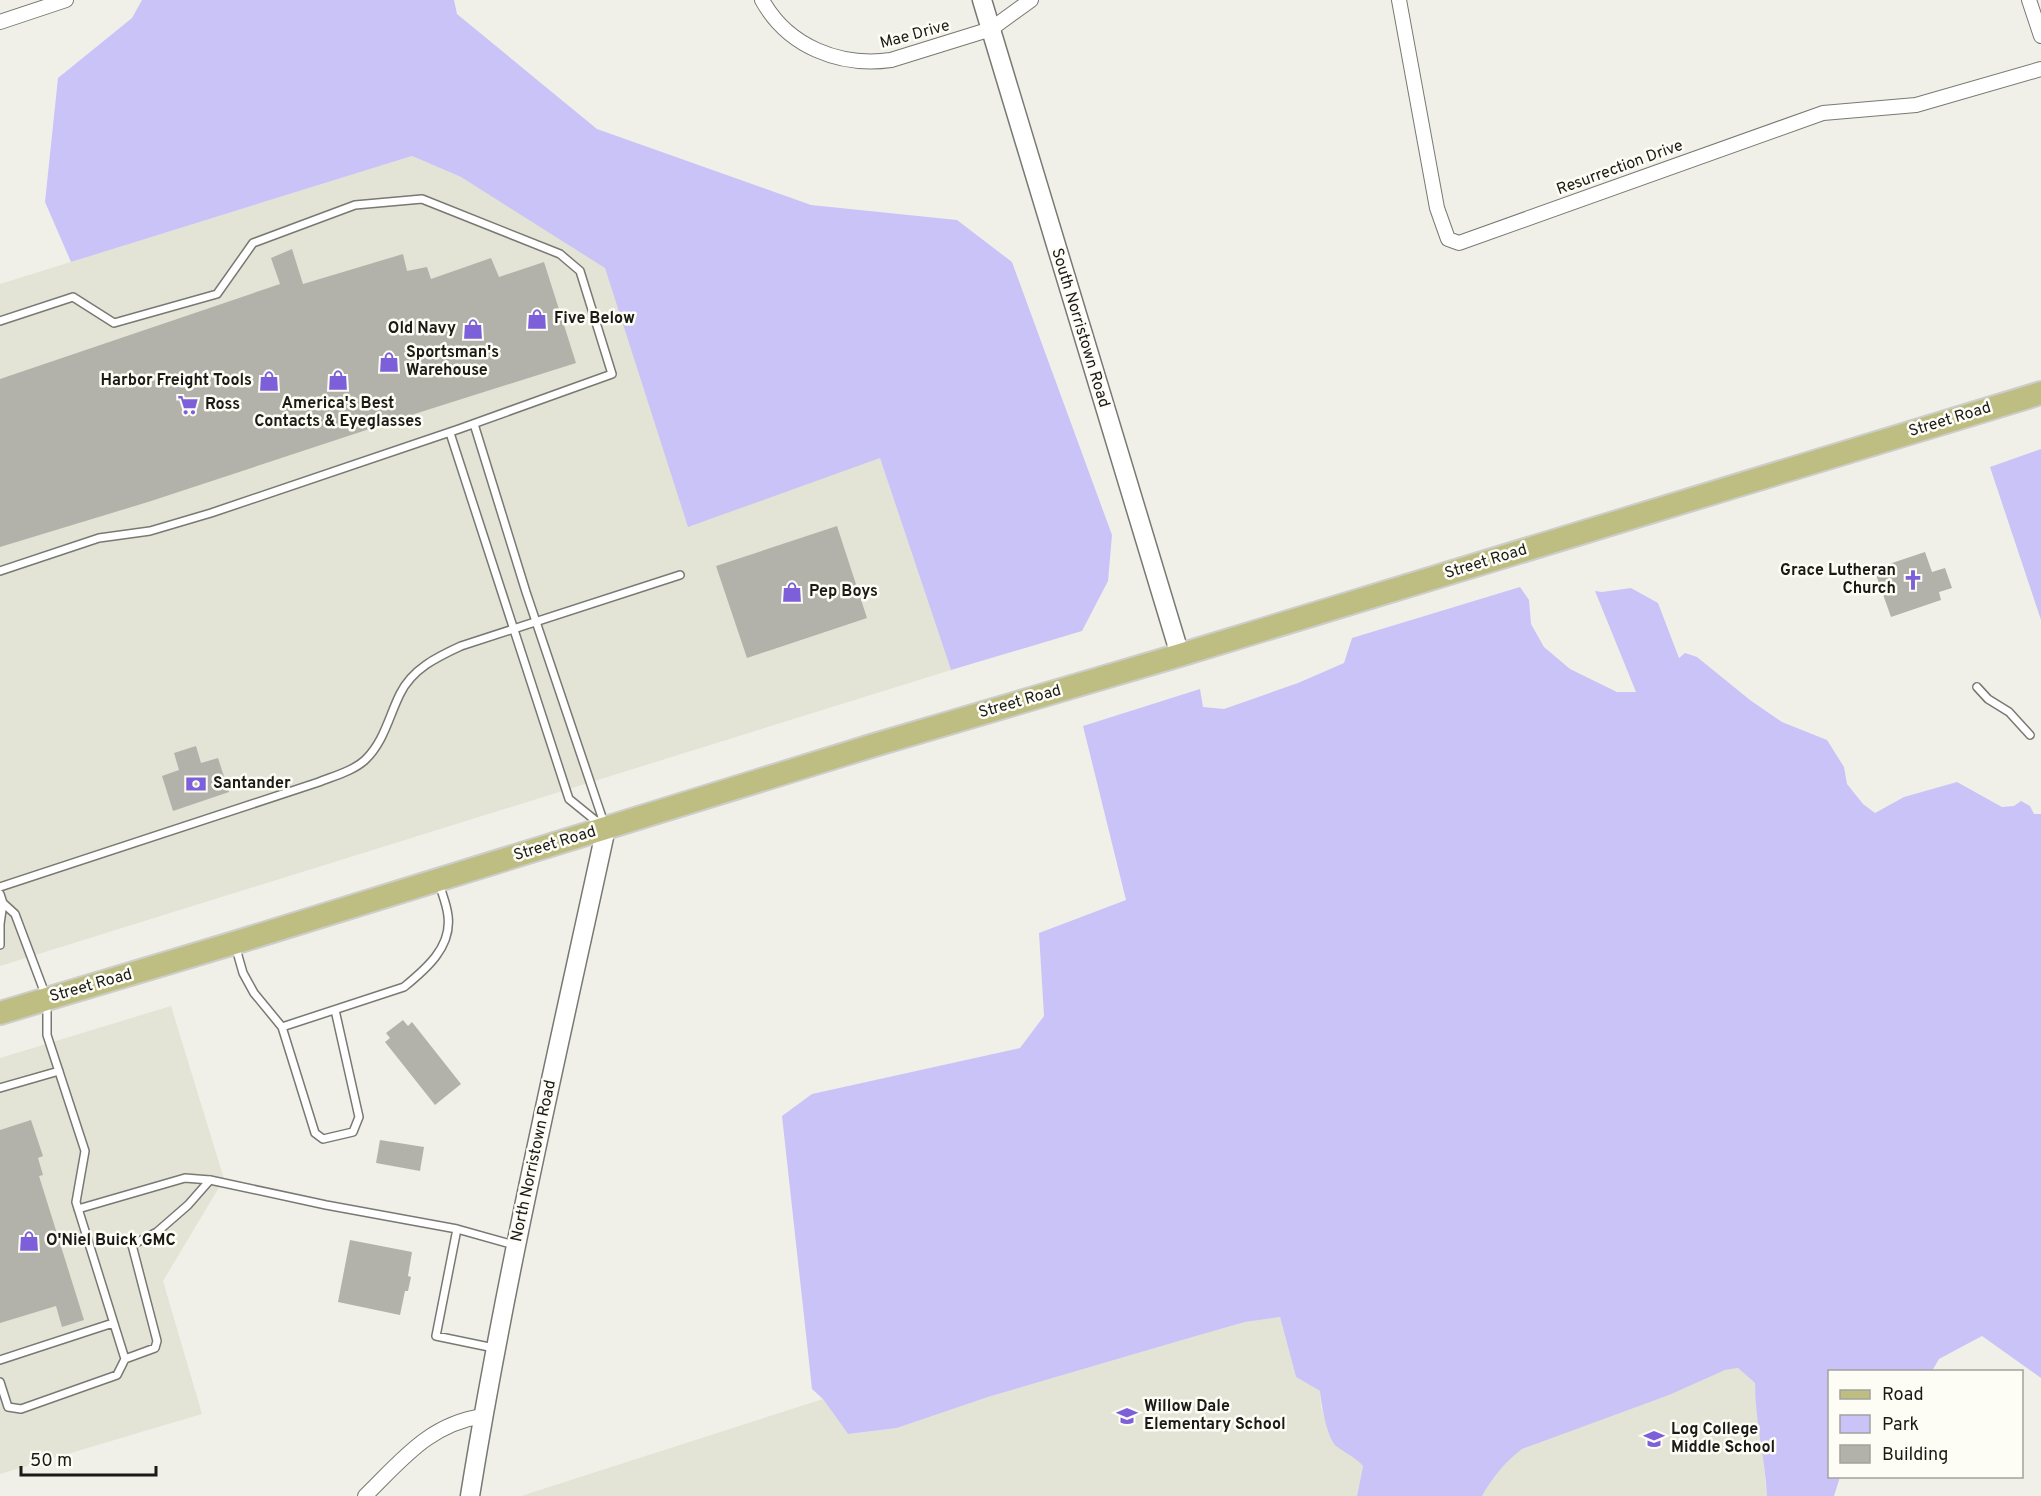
<svg xmlns="http://www.w3.org/2000/svg" width="2041" height="1496" viewBox="0 0 2041 1496" font-family="Overpass,sans-serif">
<style>
.built{fill:#e3e4d5}
.green{fill:#cac3f8}
.building{fill:#b2b2ab}
.lines{fill:none;stroke-linecap:round;stroke-linejoin:round}
.service-casing{stroke:#787972;stroke-width:10}
.minor-casing{stroke:#787972;stroke-width:16}
.tertiary-casing{stroke:#787972;stroke-width:21}
.primary-casing{stroke:#cdcdcc;stroke-width:26}
.service{stroke:#fff;stroke-width:7}
.minor{stroke:#fff;stroke-width:14}
.tertiary{stroke:#fff;stroke-width:18}
.primary{stroke:#bfbe82;stroke-width:22}
.labels{text-anchor:middle;dominant-baseline:central;stroke-width:5;stroke-linejoin:round;paint-order:stroke}
.street-label{font-size:16px;fill:#1a1a17;stroke:#fdfdf6}
.poi-label{font-size:16px;font-weight:bold;fill:#1a1a17;stroke:#fdfdf6;text-anchor:start}
</style>
<rect width="100%" height="100%" fill="#f0f0e8"/>
<path class="built" d="M412 156 461 177 609 266 880 457 951 670 0 966V284Z
M171 1006 224 1179 163 1281 202 1414 0 1474V1058Z
M1280 1317 1296 1377 1320 1391 1321 1406 1334 1444 1355 1457 1363 1466 1357 1496H521L823 1399 848 1434 897 1428 988 1397 1196 1336 1245 1322Z
M1738 1368 1755 1383 1767 1496H1482L1488 1485 1509 1459 1522 1449 1725 1370Z"/>
<path class="green" d="M142 0H454L457 14 597 129 811 205 957 220 1012 262 1112 535 1108 581 1082 631 951 670 880 458 688 527 605 268 461 177 412 156 71 262 45 202 58 78 132 18Z
M2041 449V620L1990 467Z
M1520 587 1529 600 1531 624 1544 647 1570 669 1617 692H1636L1595 591 1602 592 1631 588 1658 603 1679 658 1685 653 1697 657 1750 700 1782 722 1827 740 1844 767 1847 784 1863 804 1875 813 1904 797 1957 782 2002 807 2014 806 2021 801 2030 806 2034 814H2041V1378L1982 1336 1939 1359 1932 1371 1830 1372V1476L1840 1477 1834 1496H1767C1765 1458 1755 1421 1755 1383L1738 1368 1725 1370 1669 1395 1522 1449C1505 1462 1492 1478 1482 1496H1357L1363 1466C1355 1457 1345 1453 1336 1446 1327 1438 1321 1403 1320 1391L1296 1377 1280 1317 1245 1322 1196 1336 988 1397 897 1428 848 1434 823 1399 812 1389 782 1116 812 1094 1020 1048 1044 1016 1039 933 1126 900 1083 726 1200 689 1203 707 1224 709 1298 683 1344 663 1352 638Z"/>
<path class="building" d="M292 249 303 284 403 254 407 271 427 267 431 279 491 258 499 277 544 262 576 363 427 410 148 502 0 547V379L280 284 271 258Z
M837 526 867 618 747 658 716 566Z
M1925 552 1932 572 1945 568 1952 588 1939 592 1941 600 1891 617 1874 569Z
M196 746 201 763 218 758 229 792 173 811 162 776 179 770 174 753Z
M403 1020 408 1026 412 1022 461 1084 435 1105 385 1042 390 1038 386 1033Z
M31 1120 43 1156 38 1158 43 1175 39 1176 84 1320 62 1327 56 1306 0 1323V1130Z
M380 1140 424 1147 420 1171 376 1163Z
M350 1240 412 1252 408 1276 411 1277 408 1291H405L400 1315 338 1302Z"/>
<g class="lines">
<g class="service-casing">
<path id="service" d="M0 321 73 297 114 323 217 294 253 243 355 205 422 199 560 254 580 271 612 374 459 429 211 513 150 531 99 538 0 571
M474 424 526 592 605 826
M450 433 569 799 601 825
M1977 687 1988 699 2009 712 2030 735
M0 887 319 782C334 776 353 771 365 760 384 742 389 716 400 694 412 669 437 657 461 646L680 575
M0 894 3 903 0 924V945
M235 945 243 973 254 993 282 1027 404 987C426 969 452 947 448 916 447 905 442 894 439 883
M282 1027 315 1133 323 1139 353 1132 359 1117 335 1010
M0 1088 59 1071
M78 1209 185 1178 210 1180 326 1205 457 1229 514 1245
M457 1229 436 1336 494 1348
M125 1359 155 1348 157 1341 132 1245 157 1232 188 1205 210 1180
M0 1360 113 1323
M0 1382 8 1407 21 1409 117 1375 125 1359 76 1202 85 1151 47 1035V999L15 914 3 903"/>
</g>
<g class="minor-casing">
<path id="minor" d="M762 0C788 47 840 67 891 60L991 29 1031 0
M1399 0 1437 208 1448 239 1459 243 1823 113 1916 105 2041 69
M2029 0 2041 36
M0 22 66 0
M365 1496C402 1460 429 1424 483 1416"/>
</g>
<g class="tertiary-casing">
<path id="tertiary" d="M982 0C1048 219 1115 437 1180 655
M470 1496C506 1272 558 1050 606 828"/>
</g>
<g class="primary-casing">
<path id="primary" d="M0 1013 234 943 871 746 1180 655 2041 393"/>
</g>
<use href="#service" class="service"/>
<use href="#minor" class="minor"/>
<use href="#tertiary" class="tertiary"/>
<use href="#primary" class="primary"/>
</g>
<defs>
<g id="shop-bare" transform="scale(1.62)"><path d="M-5-2.5h2.3a2.7 3.5 0 0 1 5.4 0H5L5.5 6h-11ZM-1.5-2.5h3a1.5 2.3 0 0 0-3 0Z" fill="#7d5fd9" stroke="#fdfdf6" stroke-width="2.5" paint-order="stroke"/></g>
<g id="supermarket-bare" transform="scale(1.62)"><path d="M-6-5.5h2.5l.6 2H6L4.5 2H-2.5L-4.4-4H-6ZM-1.5 3.2a1.3 1.3 0 1 0 .1 0ZM3 3.2a1.3 1.3 0 1 0 .1 0Z" fill="#7d5fd9" stroke="#fdfdf6" stroke-width="2.5" paint-order="stroke"/></g>
<g id="church-bare" transform="scale(1.62)"><path d="M-1.2-6h2.4v3.5h3.3v2.4h-3.3V6h-2.4V-.1h-3.3v-2.4h3.3Z" fill="#7d5fd9" stroke="#fdfdf6" stroke-width="2.5" paint-order="stroke"/></g>
<g id="bank-bare" transform="scale(1.62)"><path d="M-6-4H6V4H-6ZM0-2.3a2.3 2.3 0 1 0 0 4.6a2.3 2.3 0 1 0 0-4.6Z" fill="#7d5fd9" stroke="#fdfdf6" stroke-width="2.5" paint-order="stroke"/></g>
<g id="school-bare" transform="scale(1.62)"><path d="M0-5L7-2L0 1L-7-2ZM-4 1L0 2.5L4 1V4Q0 6-4 4Z" fill="#7d5fd9" stroke="#fdfdf6" stroke-width="2.5" paint-order="stroke"/></g>
</defs>
<g fill-rule="evenodd">
<use href="#shop-bare" x="537" y="319"/>
<use href="#shop-bare" x="473" y="329"/>
<use href="#shop-bare" x="389" y="362"/>
<use href="#shop-bare" x="338" y="380"/>
<use href="#shop-bare" x="269" y="381"/>
<use href="#supermarket-bare" x="188" y="405"/>
<use href="#church-bare" x="1913" y="580"/>
<use href="#shop-bare" x="792" y="592"/>
<use href="#bank-bare" x="196" y="784"/>
<use href="#shop-bare" x="29" y="1241"/>
<use href="#school-bare" x="1127" y="1416"/>
<use href="#school-bare" x="1654" y="1439"/>
</g>
<g class="labels">
<g class="street-label">
<text transform="translate(915 35) rotate(-15)">Mae Drive</text>
<text transform="translate(1620 168) rotate(-20)">Resurrection Drive</text>
<text transform="translate(1080 328) rotate(73)">South Norristown Road</text>
<text transform="translate(1950 420) rotate(-17)">Street Road</text>
<text transform="translate(1486 562) rotate(-17)">Street Road</text>
<text transform="translate(1020 702) rotate(-16)">Street Road</text>
<text transform="translate(555 844) rotate(-17)">Street Road</text>
<text transform="translate(91 986) rotate(-16)">Street Road</text>
<text transform="translate(534 1161) rotate(-78)">North Norristown Road</text>
</g>
<g class="poi-label">
<text x="554" y="319">Five Below</text>
<text x="456" y="329" text-anchor="end">Old Navy</text>
<text x="406" y="353">Sportsman's<tspan x="406" dy="18">Warehouse</tspan></text>
<text x="252" y="381" text-anchor="end">Harbor Freight Tools</text>
<text x="338" y="404" text-anchor="middle">America's Best<tspan x="338" dy="18">Contacts &amp; Eyeglasses</tspan></text>
<text x="205" y="405">Ross</text>
<text x="1896" y="571" text-anchor="end">Grace Lutheran<tspan x="1896" dy="18">Church</tspan></text>
<text x="809" y="592">Pep Boys</text>
<text x="213" y="784">Santander</text>
<text x="46" y="1241">O'Niel Buick GMC</text>
<text x="1144" y="1407">Willow Dale<tspan x="1144" dy="18">Elementary School</tspan></text>
<text x="1671" y="1430">Log College<tspan x="1671" dy="18">Middle School</tspan></text>
</g>
</g>
<rect x="1828" y="1370" width="195" height="108" fill="#fdfdf6" stroke="#a2a29d" stroke-width="1.5"/>
<rect x="1840" y="1390" width="30" height="9" fill="#bfbe82" stroke="#a2a29d" stroke-width="1.5"/>
<text x="1882" y="1400" font-size="18" fill="#1a1a17">Road</text>
<rect x="1840" y="1415" width="30" height="18" fill="#cac3f8" stroke="#a2a29d" stroke-width="1.5"/>
<text x="1882" y="1430" font-size="18" fill="#1a1a17">Park</text>
<rect x="1840" y="1445" width="30" height="18" fill="#b2b2ab" stroke="#a2a29d" stroke-width="1.5"/>
<text x="1882" y="1460" font-size="18" fill="#1a1a17">Building</text>
<path d="M21 1466v9h135v-9" fill="none" stroke="#1a1a17" stroke-width="3"/>
<text x="30" y="1466" font-size="18" fill="#1a1a17" stroke="#fdfdf6" stroke-width="4.5" paint-order="stroke">50 m</text>
</svg>
